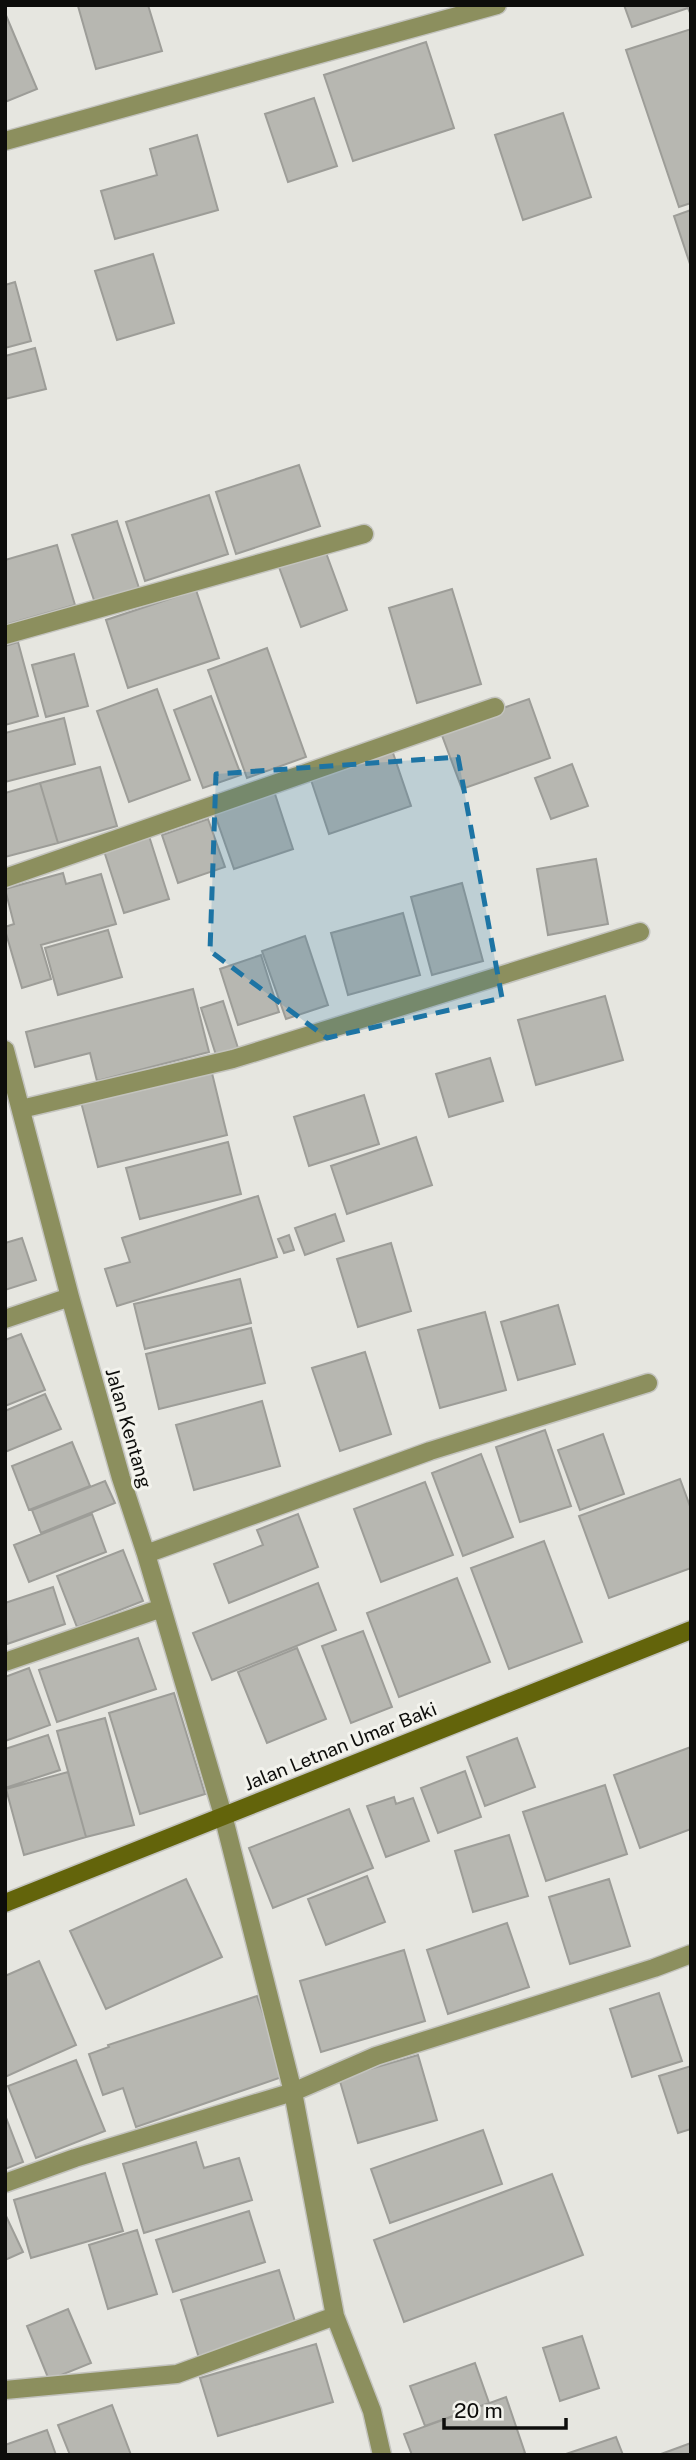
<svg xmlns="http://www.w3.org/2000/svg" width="696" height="2460" viewBox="0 0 696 2460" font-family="'Public Sans',sans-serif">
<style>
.building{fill:#b7b7b1;stroke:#9d9d98;stroke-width:2}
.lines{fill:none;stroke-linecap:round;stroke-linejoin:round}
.street-casing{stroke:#c3c3be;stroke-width:21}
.secondary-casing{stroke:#c3c3be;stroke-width:21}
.street{stroke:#8c8f5e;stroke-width:18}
.secondary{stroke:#63640b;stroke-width:18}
.marked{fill:#1d74a4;fill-opacity:0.2;stroke:#1d74a4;stroke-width:5;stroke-dasharray:14 9;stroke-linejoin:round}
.labels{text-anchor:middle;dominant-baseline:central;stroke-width:6;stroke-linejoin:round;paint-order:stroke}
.street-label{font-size:19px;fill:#0d0d0b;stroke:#f3f3ed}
</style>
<rect width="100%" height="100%" fill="#e6e6e0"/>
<path class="building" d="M148 5 162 51 96 69 78 6Z
M624 5H691V15L688 8 632 27Z
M5 13 37 89 5 102Z
M691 29V203L679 207 626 50Z
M426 42 454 128 353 161 324 75Z
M314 98 337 166 288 182 265 114Z
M563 113 591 197 523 220 495 135Z
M197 135 218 210 115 239 101 191 157 175 150 149Z
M691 210V267L674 216Z
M153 254 174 323 117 340 95 271Z
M15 282 31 341 5 348V285Z
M35 348 46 389 5 399V356Z
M299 465 320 526 236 554 216 492Z
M209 495 228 554 145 581 126 522Z
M117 521 139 588 95 603 72 535Z
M57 545 75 605 5 625V560Z
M325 550 347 610 301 627 279 567Z
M452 589 481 684 417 703 389 608Z
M196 590 219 658 128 688 106 620Z
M18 642 38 716 5 725V646Z
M267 648 306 757 247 778 208 670Z
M74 654 88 706 46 717 32 665Z
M157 689 190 780 129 802 97 711Z
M211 696 241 775 203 788 174 710Z
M529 699 550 758 462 789 440 730Z
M64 718 75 764 5 782V733Z
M392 750 411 806 329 834 310 777Z
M572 764 588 806 551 819 535 778Z
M100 767 117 826 58 843 40 783Z
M40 783 58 843 5 857V793Z
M274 791 293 849 234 869 214 812Z
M208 819 225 867 178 883 162 835Z
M149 836 169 899 124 913 104 851Z
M596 859 608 924 548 935 537 869Z
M63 873 66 884 101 874 116 924 41 945 51 979 22 988 5 930V927L14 924 5 889Z
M462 883 483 961 432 975 411 897Z
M403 913 420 975 348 995 331 933Z
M108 930 122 977 58 995 45 948Z
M305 936 328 1005 286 1019 262 951Z
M261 955 279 1012 238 1025 220 969Z
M193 989 209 1052 97 1081 90 1053 35 1067 26 1032Z
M605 996 623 1060 536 1085 518 1020Z
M223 1001 238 1048 216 1055 201 1008Z
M490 1058 503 1101 449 1117 436 1074Z
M211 1069 227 1135 98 1167 81 1102Z
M364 1095 379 1144 309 1166 294 1117Z
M416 1137 432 1185 347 1214 331 1166Z
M228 1142 241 1194 140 1219 126 1168Z
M258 1196 277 1257 117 1306 105 1269 130 1262 122 1238Z
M335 1214 344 1241 305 1255 295 1228Z
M289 1235 294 1250 284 1253 278 1239Z
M22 1238 36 1280 5 1290V1243Z
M391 1243 411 1311 358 1327 337 1259Z
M240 1279 251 1323 145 1349 134 1304Z
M558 1305 575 1364 518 1380 501 1322Z
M485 1312 506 1390 440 1408 418 1330Z
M251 1328 265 1383 159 1409 146 1354Z
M21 1334 45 1390 5 1406V1340Z
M365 1352 391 1434 340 1451 312 1368Z
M45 1394 61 1429 5 1452V1411Z
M262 1401 280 1466 194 1490 176 1425Z
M545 1430 571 1506 520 1522 496 1447Z
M603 1434 624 1494 580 1510 558 1450Z
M72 1442 90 1486 29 1510 12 1466Z
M481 1454 513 1537 463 1556 432 1473Z
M680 1479 691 1509V1568L609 1598 579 1516Z
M105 1481 115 1503 41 1533 32 1510Z
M425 1482 453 1555 381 1582 354 1509Z
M92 1514 106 1552 29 1582 14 1545Z
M298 1514 318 1567 229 1603 214 1564 263 1545 257 1530Z
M544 1541 582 1642 509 1669 471 1568Z
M123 1550 143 1601 77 1627 57 1576Z
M457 1578 490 1662 399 1697 367 1613Z
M318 1583 336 1630 212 1680 193 1633Z
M53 1587 65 1624 7 1644 5 1603Z
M363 1631 392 1707 351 1723 322 1646Z
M138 1638 156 1689 57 1722 39 1670Z
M297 1648 326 1719 267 1743 238 1672Z
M29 1668 50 1725 5 1741V1677Z
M174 1693 205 1794 140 1814 109 1713Z
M105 1718 134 1825 86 1837 57 1731Z
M48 1735 60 1770 5 1788V1749Z
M517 1738 535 1787 485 1806 467 1757Z
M691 1747V1829L640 1848 614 1775Z
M465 1771 481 1817 438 1833 421 1788Z
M68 1772 86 1837 24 1855 6 1789Z
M605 1785 627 1854 546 1881 523 1812Z
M394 1797 396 1804 413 1798 429 1841 386 1857 367 1806Z
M349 1809 373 1868 273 1908 249 1848Z
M509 1835 528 1896 473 1912 455 1851Z
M367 1876 385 1922 326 1945 308 1899Z
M186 1879 222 1957 106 2009 70 1931Z
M609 1879 630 1946 570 1964 549 1897Z
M507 1923 529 1987 448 2014 427 1950Z
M404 1950 425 2021 321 2052 300 1981Z
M39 1961 76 2045 5 2077V1976Z
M659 1993 682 2061 632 2077 610 2009Z
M257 1996 285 2076 136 2127 123 2088 103 2095 89 2054 109 2047 108 2045Z
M418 2055 437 2120 358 2143 339 2078Z
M76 2060 105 2131 36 2158 8 2086Z
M691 2066V2129L678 2133 659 2076Z
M5 2115 23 2162 5 2169Z
M483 2130 502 2184 390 2223 371 2169Z
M196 2142 204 2168 239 2158 252 2200 144 2233 123 2164Z
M105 2173 123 2231 31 2258 14 2200Z
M552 2174 583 2255 404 2322 374 2240Z
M249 2211 265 2262 173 2292 156 2240Z
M5 2214 23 2252 5 2260Z
M137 2230 157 2294 108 2309 89 2245Z
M279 2270 297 2328 199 2358 181 2300Z
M68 2309 91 2363 49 2380 27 2326Z
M582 2336 599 2388 560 2401 543 2348Z
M316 2344 333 2402 218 2436 200 2378Z
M475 2363 489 2403 425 2426 410 2386Z
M506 2397 525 2453 520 2455H412L404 2434Z
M112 2405 131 2455H70L58 2425Z
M47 2430 56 2455H5V2445Z
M616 2437 623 2455H563Z
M691 2443V2455H661V2454Z"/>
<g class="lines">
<g class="street-casing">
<path id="street" d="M5 141 497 5
M5 635 364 534
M5 878 495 707
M5 1050 70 1297 121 1478 146 1554 223 1815 293 2092 335 2316 372 2411 382 2455
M21 1109 233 1059 640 932
M5 1319 70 1297
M146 1554 430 1451 648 1383
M5 1662 162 1608
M5 2183 75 2158 293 2092 376 2056 654 1968 691 1954
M5 2390 177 2374 335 2316"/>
</g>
<g class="secondary-casing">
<path id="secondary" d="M5 1903 691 1630"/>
</g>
<use href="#street" class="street"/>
<use href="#secondary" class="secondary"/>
</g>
<path class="marked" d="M458 757 502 998 327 1038 210 951 216 774Z"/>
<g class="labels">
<g class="street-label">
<text transform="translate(129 1428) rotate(74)">Jalan Kentang</text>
<text transform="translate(340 1746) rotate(-22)">Jalan Letnan Umar Baki</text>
</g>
</g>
<rect width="696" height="2460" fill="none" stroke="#0d0d0b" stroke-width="14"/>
<path d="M444 2418v10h122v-10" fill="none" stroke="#0d0d0b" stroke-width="3.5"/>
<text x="454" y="2418" font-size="21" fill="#0d0d0b" stroke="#f3f3ed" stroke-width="5" paint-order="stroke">20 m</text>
</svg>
